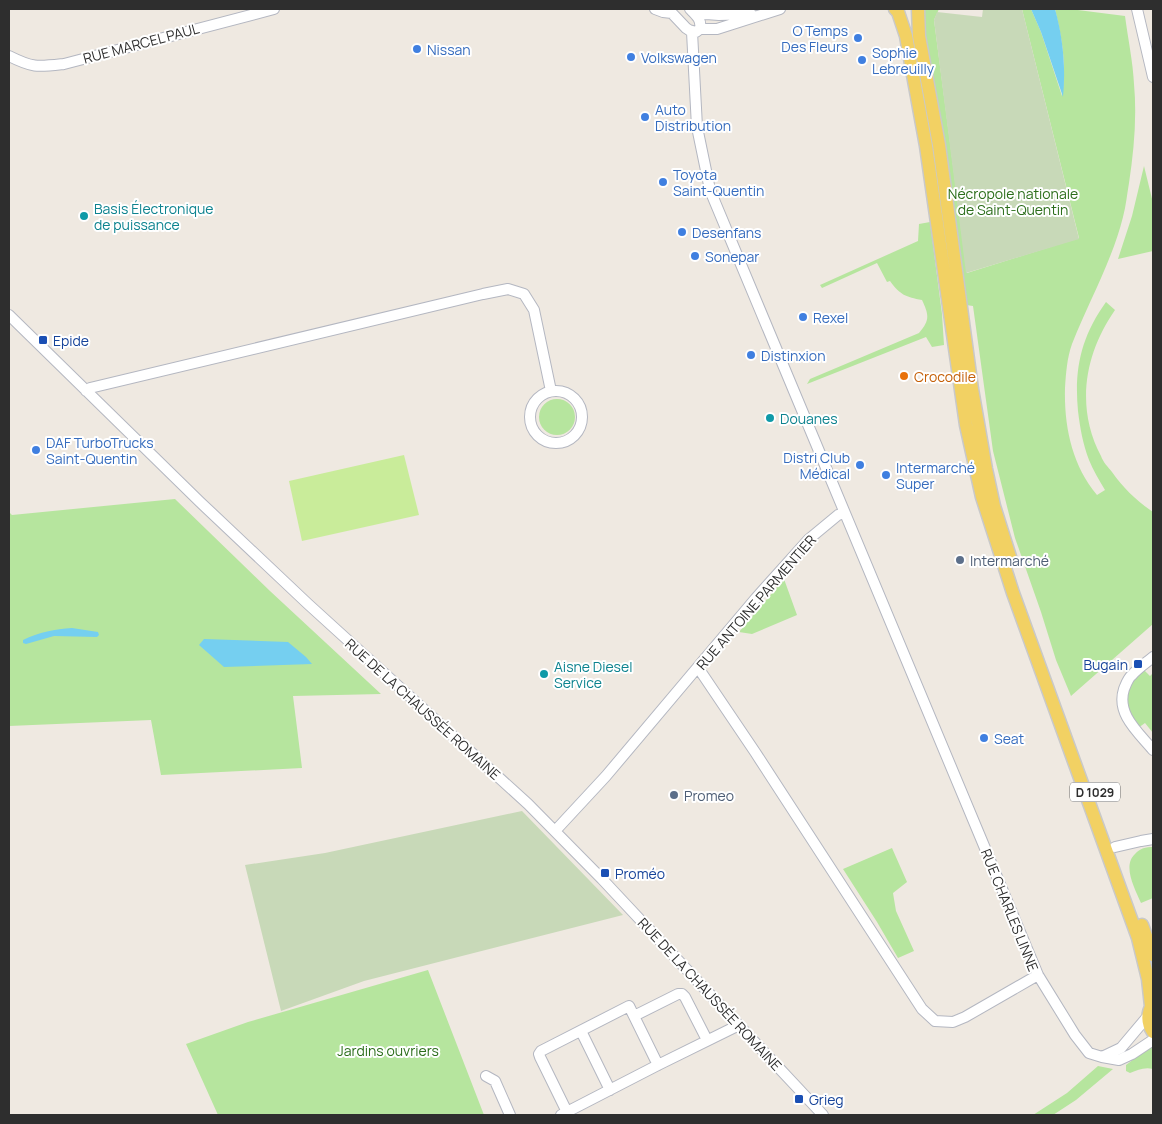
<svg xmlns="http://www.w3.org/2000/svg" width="1162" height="1124" viewBox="0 0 1162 1124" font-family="Manrope,sans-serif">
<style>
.green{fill:#b6e59e}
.cemetery{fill:#c8d9b8}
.pitch{fill:#c9ec9a}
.water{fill:#75cff0}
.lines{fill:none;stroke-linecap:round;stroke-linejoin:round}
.minor-casing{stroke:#b4b7c1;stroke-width:12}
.major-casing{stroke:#c9c9c9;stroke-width:15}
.minor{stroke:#fff;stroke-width:10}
.major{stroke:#f2d163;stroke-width:12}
.shop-dot{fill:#3f7fe0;stroke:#fff;stroke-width:2}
.culture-dot{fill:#0f9aa8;stroke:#fff;stroke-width:2}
.transit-dot{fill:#1a4fb4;stroke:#fff;stroke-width:2}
.food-dot{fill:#e8710a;stroke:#fff;stroke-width:2}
.service-dot{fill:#5c6f8a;stroke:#fff;stroke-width:2}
.labels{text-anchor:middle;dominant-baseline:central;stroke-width:4;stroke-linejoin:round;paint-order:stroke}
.shield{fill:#fff;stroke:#6d6d6d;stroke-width:1}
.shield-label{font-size:12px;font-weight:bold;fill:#2e2e2e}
.shop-label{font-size:14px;fill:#366cbe;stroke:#fff;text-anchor:start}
.street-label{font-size:14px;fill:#2e2e2e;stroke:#fff}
.park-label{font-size:14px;fill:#2c6e1b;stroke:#fff}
.culture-label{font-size:14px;fill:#0d838f;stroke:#fff;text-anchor:start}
.transit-label{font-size:14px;fill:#164399;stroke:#fff;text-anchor:start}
.food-label{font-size:14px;fill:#c56008;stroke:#fff;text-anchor:start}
.service-label{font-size:14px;fill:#4e5e75;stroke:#fff;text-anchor:start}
</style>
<rect width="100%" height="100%" fill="#efe9e1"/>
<path class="green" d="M925 9H939L934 20 967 273 1079 238 1022 9H1031L1041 32 1062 96C1067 65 1062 39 1055 9H1070L1125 16C1128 39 1133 62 1134 84 1137 117 1134 150 1129 183 1127 194 1126 206 1123 217 1112 261 1089 301 1072 344 1067 358 1066 373 1065 388 1064 427 1072 465 1097 495L1105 490C1099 480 1093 470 1089 460 1083 444 1080 428 1078 411 1074 369 1081 337 1106 302L1115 310C1085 353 1075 407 1101 456 1103 462 1108 467 1112 472 1123 488 1137 501 1153 512V624L1071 696 1056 660 1041 612 1015 538 993 451 973 306 966 305 925 41 924 21Z
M1144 166 1153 203V251L1118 259 1132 216Z
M930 222 942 314 944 345 932 347 926 337 807 384 810 379 919 333C930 320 929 315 922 300 906 297 900 295 890 281L887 282 877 263 822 288 820 285 918 241 919 224Z
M539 417a18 18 0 1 1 36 0a18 18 0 1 1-36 0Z
M175 499 270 591 381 694 293 696 302 768 161 775 151 720 9 726V512L12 515Z
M784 579 797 615 752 634 739 632Z
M1144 670 1150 676 1153 673V733L1145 723 1138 728C1124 705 1121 688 1144 670Z
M1153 847V898L1141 903C1135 889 1122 866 1135 854 1140 848 1146 847 1153 847Z
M892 848 907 882 893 893 896 911 914 951 898 958 877 922 843 869Z
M428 970 484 1115H218L186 1044 248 1022Z
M1151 1048H1153V1069C1144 1067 1138 1070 1130 1073L1126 1071V1065L1146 1050Z
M1098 1066 1113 1069 1076 1100 1053 1115H1033L1067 1093Z"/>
<path class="cemetery" d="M983 9H1022L1079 239 966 273 934 20 937 12 982 17Z
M522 811 623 915 364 981 281 1011 245 865 325 853Z"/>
<path class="pitch" d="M404 455 419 515 302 541 289 481Z"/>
<path class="water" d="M1031 9H1055C1063 38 1066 67 1063 97L1041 32Z
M72 628 98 632 99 635 97 637 54 636 26 644 23 643V640C39 632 55 629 72 628Z
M204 639 288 642 306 657 312 664 224 667 199 645Z"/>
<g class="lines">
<g class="minor-casing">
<path id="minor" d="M655 9 663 12 672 13
M668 9 686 28 689 30 696 32 700 29C702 20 696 15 690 9
M1137 9 1153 77
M696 15 706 14 719 15 751 14
M700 29H717L780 9
M692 32 697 127 709 185 712 195 1038 975 1075 1035 1089 1053 1102 1057 1119 1060 1132 1054 1153 1040
M9 56C33 68 37 67 64 64L274 9
M9 315 200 502 308 604 528 804 602 879 823 1115
M86 391 90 388 483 294 508 289 524 294 534 310 551 391
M530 417a26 26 0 1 1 52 0a26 26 0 1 1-52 0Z
M1153 657C1146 663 1138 668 1132 675 1128 678 1126 684 1124 689 1116 714 1138 732 1153 750
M697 668 701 672 755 752 922 1009 935 1021 953 1022 965 1017 1038 975
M555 831 606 776 756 598 809 539 838 515 844 513
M1115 847 1141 841 1153 839
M634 1016 678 994H682L685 997 707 1040
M581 1031 610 1090
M1102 1057 1121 1048 1148 1016
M486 1076 495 1081 510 1115
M567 1112 540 1057 539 1054 541 1051 629 1006 658 1065
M561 1115 658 1065 739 1025"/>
</g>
<g class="major-casing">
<path id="major" d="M895 9 898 12 906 36 911 64 926 146 966 425 982 497 1013 593 1138 938 1148 979 1151 1006
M918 9 919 36 939 145 972 389 986 469 994 506 1011 560
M1142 925 1153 955
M1153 1003C1147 1013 1147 1023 1153 1032"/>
</g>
<use href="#minor" class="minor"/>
<use href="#major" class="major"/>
</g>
<g class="shop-dot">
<circle cx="858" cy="38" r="5"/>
<circle cx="417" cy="49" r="5"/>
<circle cx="631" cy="57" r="5"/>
<circle cx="862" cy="60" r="5"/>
<circle cx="645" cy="117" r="5"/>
<circle cx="663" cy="182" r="5"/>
<circle cx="682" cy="232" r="5"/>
<circle cx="695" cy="256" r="5"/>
<circle cx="803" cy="317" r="5"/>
<circle cx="751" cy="355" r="5"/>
<circle cx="36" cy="450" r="5"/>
<circle cx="860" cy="465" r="5"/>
<circle cx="886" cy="475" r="5"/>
<circle cx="984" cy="738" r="5"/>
</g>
<g class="culture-dot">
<circle cx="84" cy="216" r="5"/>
<circle cx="770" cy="418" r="5"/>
<circle cx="544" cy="674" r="5"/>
</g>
<g class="transit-dot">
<rect x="38" y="335" width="10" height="10" rx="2.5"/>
<rect x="1133" y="659" width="10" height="10" rx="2.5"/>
<rect x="600" y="868" width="10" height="10" rx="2.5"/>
<rect x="794" y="1094" width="10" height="10" rx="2.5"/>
</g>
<circle class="food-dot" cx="904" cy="376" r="5"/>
<g class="service-dot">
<circle cx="960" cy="560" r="5"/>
<circle cx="674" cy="795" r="5"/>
</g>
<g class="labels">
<rect class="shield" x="1070" y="782.5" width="50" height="19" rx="4"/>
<g class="shield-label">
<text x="1095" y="792">D 1029</text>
</g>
<g class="shop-label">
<text x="848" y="30" text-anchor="end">O Temps<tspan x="848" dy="16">Des Fleurs</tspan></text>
<text x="427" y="49">Nissan</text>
<text x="872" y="52">Sophie<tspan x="872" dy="16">Lebreuilly</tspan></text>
<text x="641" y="57">Volkswagen</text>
<text x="655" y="109">Auto<tspan x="655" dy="16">Distribution</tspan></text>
<text x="673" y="174">Toyota<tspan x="673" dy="16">Saint-Quentin</tspan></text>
<text x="692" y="232">Desenfans</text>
<text x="705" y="256">Sonepar</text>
<text x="813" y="317">Rexel</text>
<text x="761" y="355">Distinxion</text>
<text x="46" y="442">DAF TurboTrucks<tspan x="46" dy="16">Saint-Quentin</tspan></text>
<text x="850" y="457" text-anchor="end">Distri Club<tspan x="850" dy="16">Médical</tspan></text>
<text x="896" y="467">Intermarché<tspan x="896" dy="16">Super</tspan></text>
<text x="994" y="738">Seat</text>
</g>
<g class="street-label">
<text transform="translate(141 43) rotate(-15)">RUE MARCEL PAUL</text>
<text transform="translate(756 602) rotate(-49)">RUE ANTOINE PARMENTIER</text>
<text transform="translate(423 709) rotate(42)">RUE DE LA CHAUSSÉE ROMAINE</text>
<text transform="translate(1010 910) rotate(68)">RUE CHARLES LINNE</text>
<text transform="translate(710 994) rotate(47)">RUE DE LA CHAUSSÉE ROMAINE</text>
</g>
<g class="park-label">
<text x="1013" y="193">Nécropole nationale<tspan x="1013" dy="16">de Saint-Quentin</tspan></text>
<text x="388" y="1050">Jardins ouvriers</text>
</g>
<g class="culture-label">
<text x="94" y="208">Basis Électronique<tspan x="94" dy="16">de puissance</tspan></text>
<text x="780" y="418">Douanes</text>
<text x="554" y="666">Aisne Diesel<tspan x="554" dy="16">Service</tspan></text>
</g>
<g class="transit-label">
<text x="53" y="340">Epide</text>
<text x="1128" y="664" text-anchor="end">Bugain</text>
<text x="615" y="873">Proméo</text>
<text x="809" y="1099">Grieg</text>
</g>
<g class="food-label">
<text x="914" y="376">Crocodile</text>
</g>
<g class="service-label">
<text x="970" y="560">Intermarché</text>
<text x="684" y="795">Promeo</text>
</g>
</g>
<rect width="1162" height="1124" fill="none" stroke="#2e2e2e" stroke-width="20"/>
</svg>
